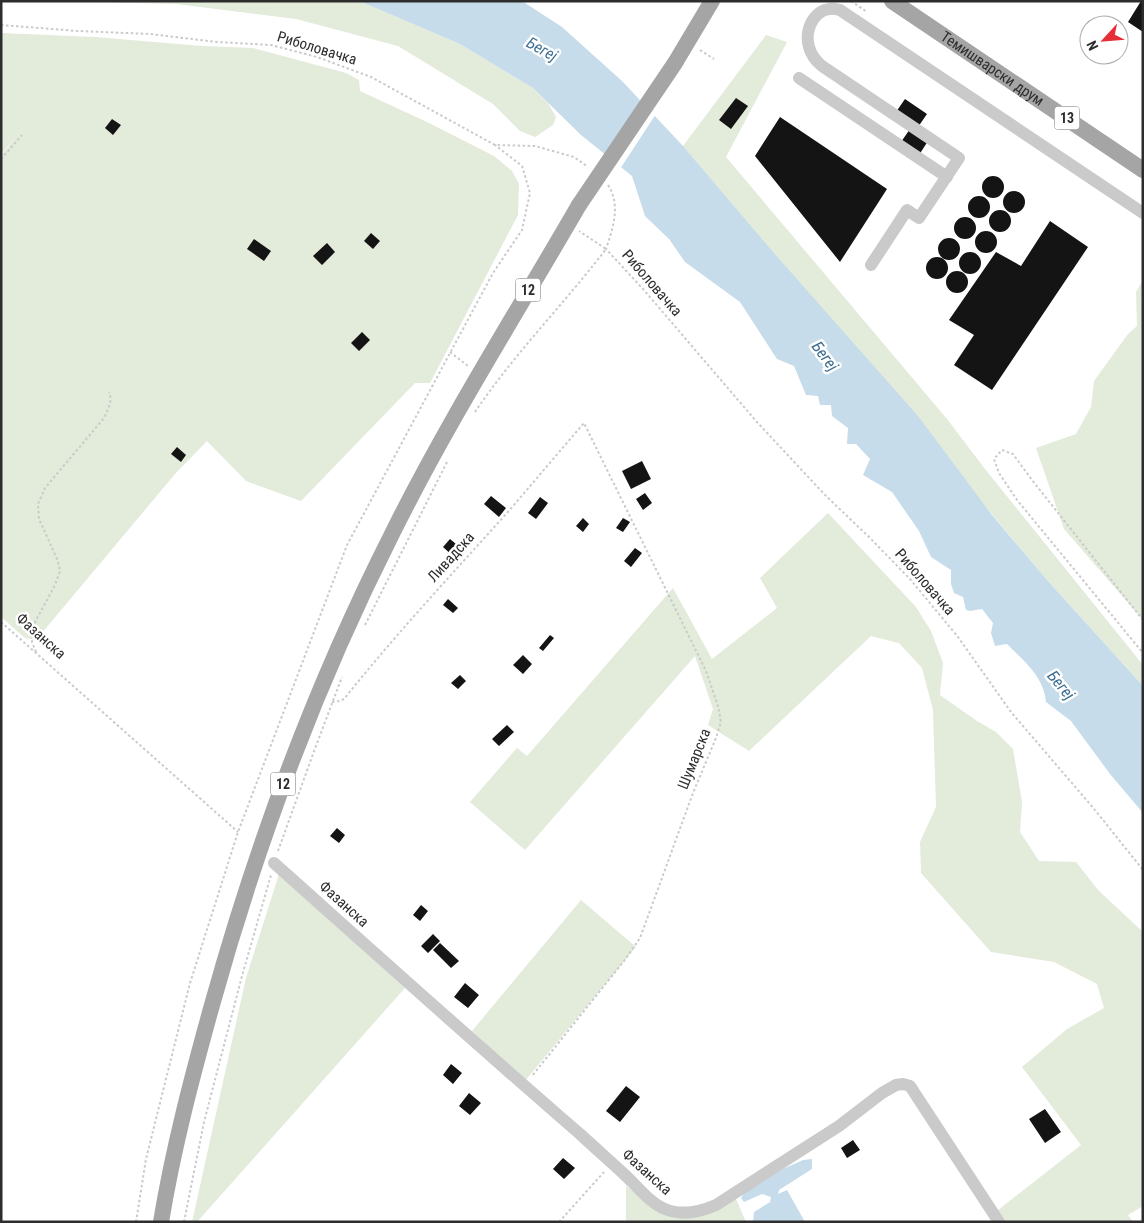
<svg xmlns="http://www.w3.org/2000/svg" width="1144" height="1223" viewBox="0 0 1144 1223" font-family="'Roboto Condensed',sans-serif">
<style>
.green{fill:#e3ebdb}
.water{fill:#c6dceb}
.pier{fill:#fff}
.building{fill:#141414}
.lines{fill:none;stroke-linecap:round;stroke-linejoin:round}
.path{stroke:#cacaca;stroke-width:2;stroke-dasharray:2.5 2.5;stroke-linecap:butt}
.minor{stroke:#cacaca;stroke-width:12}
.major{stroke:#a5a5a5;stroke-width:16}
.major-bridge{stroke:#a5a5a5;stroke-width:16}
.labels{text-anchor:middle;dominant-baseline:central;stroke-width:5;stroke-linejoin:round;paint-order:stroke}
.shield{fill:#fff;stroke:#6c6c6c;stroke-width:1}
.shield-label{font-size:14px;font-weight:bold;fill:#2d2d2d}
.street-label{font-size:15px;fill:#2d2d2d;stroke:#fff}
.water-label{font-size:16px;font-style:italic;fill:#3b6d90;stroke:#fff}
</style>
<rect width="100%" height="100%" fill="#fff"/>
<path class="green" d="M45 1H359L460 44 533 88 548 103 556 117 553 125 535 137 520 131 493 104 398 46 296 19 176 4Z
M1 33 95 37 202 46 253 48 346 73 359 80 360 91 429 123 494 156 512 171 519 184 518 215 430 383H415L301 501 246 481 207 441 175 474 36 640 25 638 1 617V155L19 134 1 154Z
M766 35 787 42 726 157 947 419 985 469 1143 665V686L1047 580 683 146Z
M1143 280V620L1064 529 1036 448 1076 434 1091 407 1094 381 1128 334 1137 326 1136 292Z
M828 513 916 607 931 631 943 663 940 695 977 721 996 732 1013 749 1022 802 1020 832 1039 861 1076 862 1098 890 1143 932V1206L1128 1215 1133 1222H1006L998 1210 1081 1145 1022 1067 1067 1029 1104 1008 1097 984 1054 962 991 952 921 873 920 842 936 807 933 710 922 668 899 643 871 636 749 751 708 725 713 709 695 656 525 850 470 802 517 748 527 756 673 588 712 659 777 608 760 578Z
M279 874 405 988 197 1222H192L246 978Z
M581 900 636 947 525 1081 472 1031Z
M626 1186 670 1216 736 1199 746 1222H626Z"/>
<path class="water" d="M359 1H522L562 27 622 81 683 146 773 252 918 416 992 515 1047 580 1143 686V813L1110 774 1071 721 1046 702C1044 677 1024 661 1007 644L995 646 991 633 993 623 982 609 970 611 966 610 963 597 954 593 951 584V570L931 557 919 531 892 492 863 475 870 459 856 444H847L848 428 832 416 831 405H820L818 396 806 395 794 366 777 359 740 302 685 262 669 239 645 216 632 176 581 135 533 88 460 44Z
M812 1159V1169L779 1190 778 1194 787 1190 805 1222H753L754 1212 770 1202 771 1197 762 1194 744 1202 741 1198 750 1184 803 1160Z"/>
<path class="pier" d="M642 99 656 114 620 169 604 156Z"/>
<path class="building" d="M1141 1H1143V32L1128 22Z
M736 98 748 106 731 129 719 120Z
M905 99 927 114 918 127 896 112Z
M780 117 887 189 840 262 755 156Z
M112 119 121 125 113 135 105 128Z
M910 129 928 141 919 155 901 142Z
M982 187a11 11 0 1 1 22 0a11 11 0 1 1-22 0Z
M1003 202a11 11 0 1 1 22 0a11 11 0 1 1-22 0Z
M968 207a11 11 0 1 1 22 0a11 11 0 1 1-22 0Z
M989 221a11 11 0 1 1 22 0a11 11 0 1 1-22 0Z
M954 228a11 11 0 1 1 22 0a11 11 0 1 1-22 0Z
M1050 221 1088 247 992 390 954 365 974 335 949 320 996 252 1021 266Z
M975 242a11 11 0 1 1 22 0a11 11 0 1 1-22 0Z
M371 233 380 241 373 249 364 241Z
M938 249a11 11 0 1 1 22 0a11 11 0 1 1-22 0Z
M254 239 271 251 264 261 247 249Z
M327 243 335 252 322 265 313 256Z
M959 263a11 11 0 1 1 22 0a11 11 0 1 1-22 0Z
M926 268a11 11 0 1 1 22 0a11 11 0 1 1-22 0Z
M946 282a11 11 0 1 1 22 0a11 11 0 1 1-22 0Z
M362 332 370 340 359 351 351 343Z
M177 447 186 455 181 462 171 454Z
M642 461 651 479 631 489 622 471Z
M645 493 652 503 643 510 636 499Z
M491 496 506 508 499 517 484 504Z
M540 497 548 503 536 519 528 513Z
M583 518 589 524 583 532 576 526Z
M623 518 630 522 623 532 616 528Z
M450 539 462 549 454 557 443 547Z
M635 548 642 553 631 567 624 561Z
M448 599 458 608 453 613 443 605Z
M550 635 554 638 543 651 539 648Z
M523 655 532 664 523 674 513 665Z
M460 675 466 681 458 689 451 683Z
M507 725 514 732 499 746 492 739Z
M337 828 345 835 339 843 330 836Z
M421 905 428 911 420 921 413 915Z
M433 934 440 941 428 953 421 946Z
M440 943 459 961 451 968 433 950Z
M465 983 479 995 468 1008 454 997Z
M451 1064 462 1073 453 1084 443 1075Z
M626 1086 640 1097 620 1122 606 1111Z
M469 1093 481 1103 470 1115 459 1106Z
M1045 1109 1061 1132 1045 1143 1029 1119Z
M853 1140 860 1150 847 1158 841 1148Z
M563 1158 575 1168 564 1179 553 1169Z"/>
<g class="lines">
<path class="path" d="M851 1 867 12
M1 25 78 31 150 34 217 42 271 45 317 57 371 77 495 145 535 146 574 157 588 167
M700 50 714 59
M1 159 22 135
M608 185C621 205 613 228 606 249L643 289 756 421 825 495 869 537 910 579 958 637 1011 712 1095 810 1143 870
M450 352 468 366
M475 412C514 354 564 304 606 249L579 231
M1143 620 1032 480 1013 454 1002 450 994 459 999 473 1017 500 1143 653
M1 622 238 832
M365 625 447 462
M36 652 32 642 33 626 55 585 60 571 58 561 39 519 38 504 45 488 104 418C108 409 113 401 109 392
M332 702 340 701 344 699C396 634 452 574 507 513 533 483 558 453 584 423L706 671 718 706 721 722 716 738 693 793 640 938 624 961 532 1076
M278 851 313 754 342 677
M136 1222 146 1159 190 983 238 832 347 545 493 273 522 230 530 193 522 166 495 145
M184 1222 204 1122 242 976 271 875
M559 1222 604 1172"/>
<path class="minor" d="M799 78 947 177
M871 265 907 210 919 218 959 158 822 66C816 61 811 55 809 47 803 27 818 3 840 10L1143 213
M274 863C376 954 477 1045 580 1134 595 1148 610 1161 625 1175 637 1186 650 1203 665 1209 682 1216 700 1212 716 1205L839 1126 882 1093 896 1085 903 1084 910 1086 999 1222"/>
<g class="major">
<path id="s1" d="M892 1 1143 170"/>
<path d="M675 63 712 1"/>
<path d="M161 1222C173 1149 192 1077 212 1005 257 843 316 684 392 534 448 421 516 314 579 205"/>
</g>
<path class="major-bridge" d="M579 205 675 63"/>
</g>
<g class="labels">
<g class="shield">
<rect x="1054.5" y="106.5" width="25" height="23" rx="4"/>
<rect x="515.5" y="278.5" width="25" height="23" rx="4"/>
<rect x="270.5" y="772.5" width="25" height="23" rx="4"/>
</g>
<g class="shield-label">
<text x="1067" y="118">13</text>
<text x="528" y="290">12</text>
<text x="283" y="784">12</text>
</g>
<g class="street-label">
<text transform="translate(317 48) rotate(17)">Риболовачка</text>
<text stroke="none"><textPath href="#s1" startOffset="121">Темишварски друм</textPath></text>
<text transform="translate(652 283) rotate(49)">Риболовачка</text>
<text transform="translate(451 557) rotate(-48)">Ливадска</text>
<text transform="translate(925 582) rotate(49)">Риболовачка</text>
<text transform="translate(41 636) rotate(42)">Фазанска</text>
<text transform="translate(694 759) rotate(-68)">Шумарска</text>
<text transform="translate(344 904) rotate(42)">Фазанска</text>
<text transform="translate(647 1172) rotate(42)">Фазанска</text>
</g>
<g class="water-label">
<text transform="translate(542 49) rotate(29)">Бегеј</text>
<text transform="translate(825 356) rotate(53)">Бегеј</text>
<text transform="translate(1061 685) rotate(50)">Бегеј</text>
</g>
</g>
<rect width="1144" height="1223" fill="none" stroke="#2d2d2d" stroke-width="5"/>
<g transform="translate(1104 40) rotate(244)"><circle r="24" fill="#ffffff" stroke="#ababab"/>
<path d="M0-4L9 19L0 12L-9 19Z" fill="#e62e38"/>
<text y="-8" font-size="14" font-weight="bold" text-anchor="middle" fill="#2d2d2d">N</text>
</g>
</svg>
